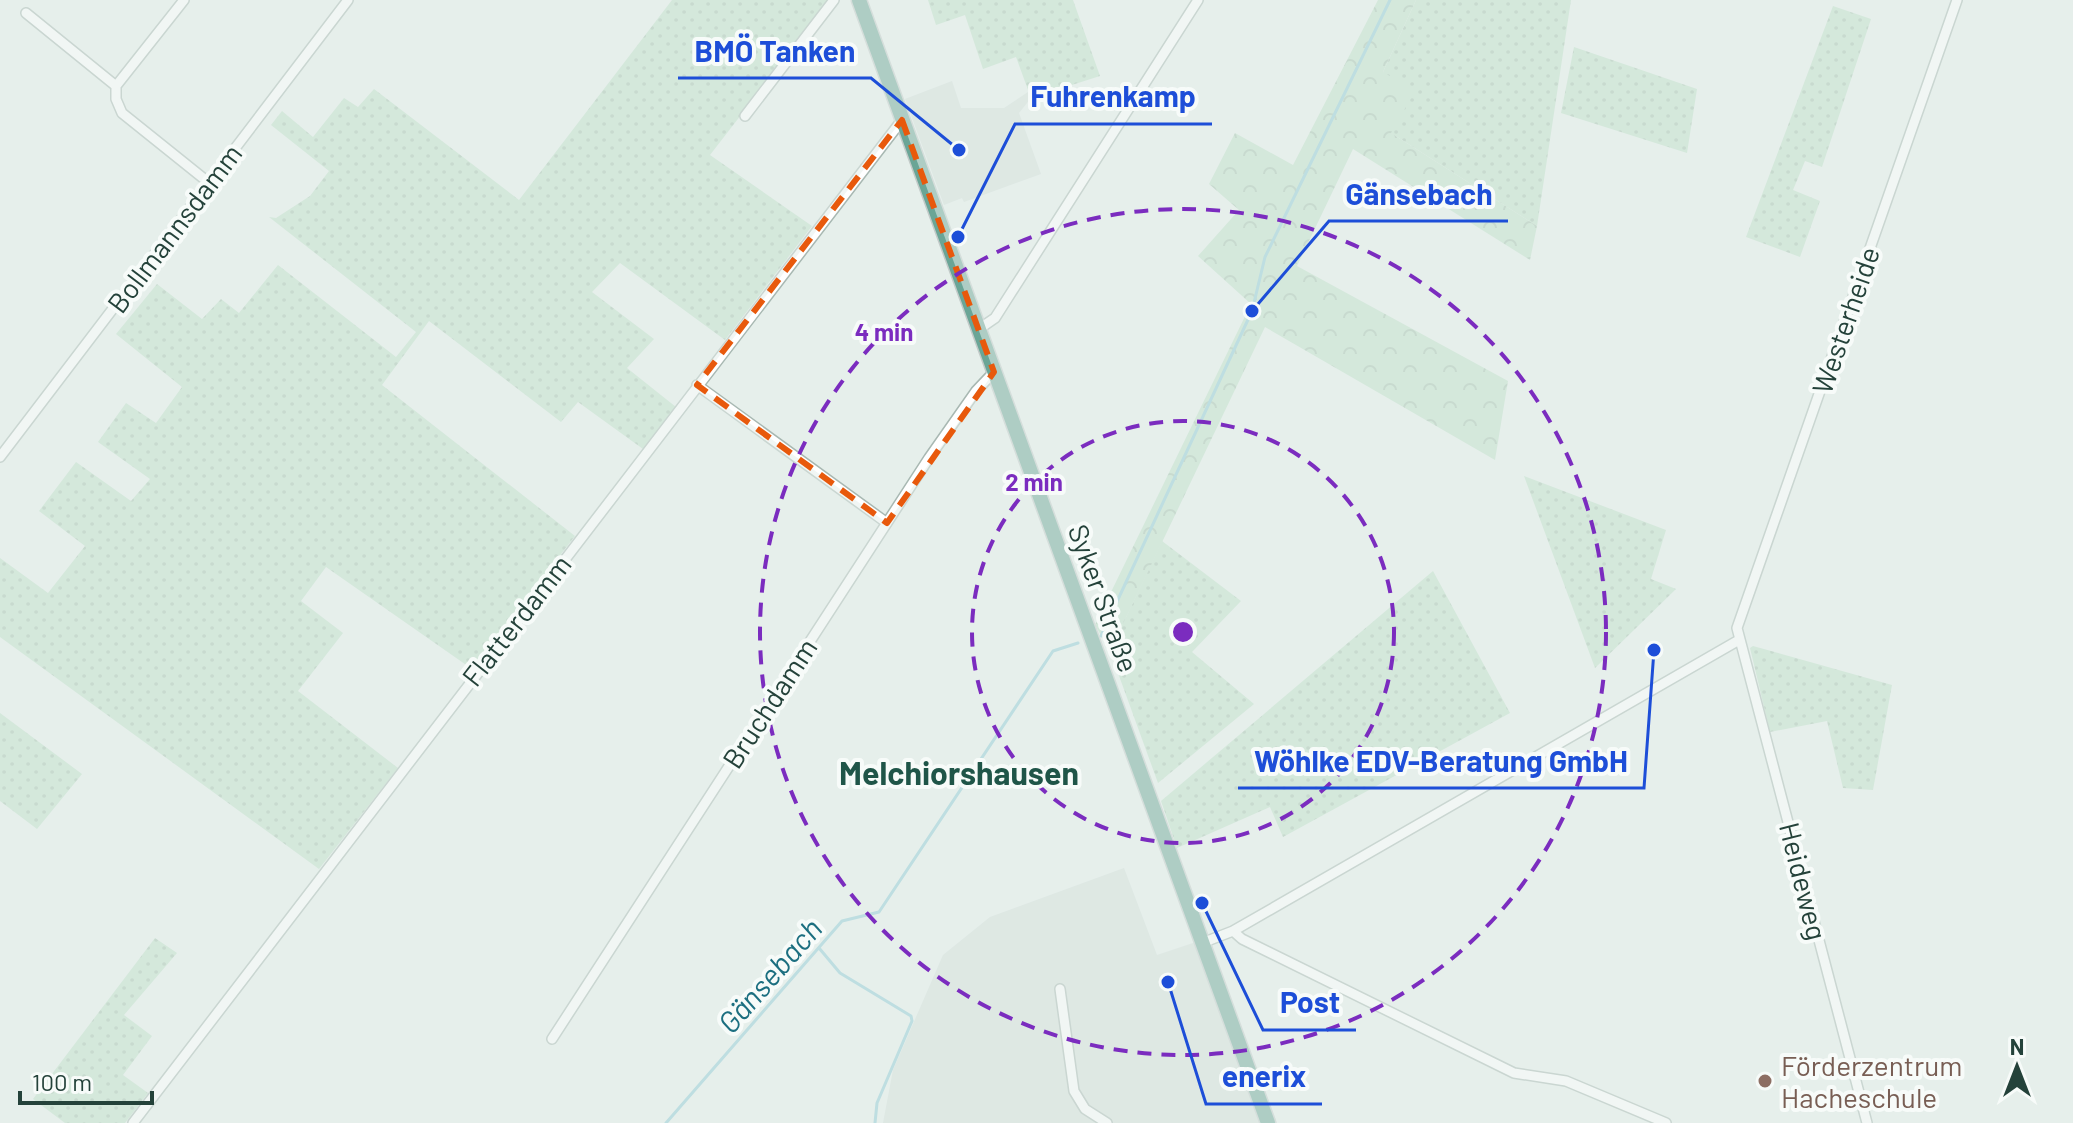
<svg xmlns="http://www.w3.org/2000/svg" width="2073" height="1123" viewBox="0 0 2073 1123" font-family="Barlow,sans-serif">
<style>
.built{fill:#d4dfda}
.grass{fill:url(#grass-dots)}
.forest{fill:url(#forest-crowns)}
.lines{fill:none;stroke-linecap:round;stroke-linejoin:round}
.stream{stroke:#8ec9d4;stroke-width:3}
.minor-casing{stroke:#a8b8b2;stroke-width:12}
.primary-casing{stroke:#c2cac8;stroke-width:17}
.minor{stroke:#fff;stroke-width:9}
.primary{stroke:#6aa596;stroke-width:14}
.marked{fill:none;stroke:#e8590c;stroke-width:6;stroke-dasharray:16 10;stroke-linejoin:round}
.ring{fill:none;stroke:#7b2cbf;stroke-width:4;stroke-dasharray:14 10}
.education-dot{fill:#8d6e63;stroke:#f7fbf9;stroke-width:3}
.labels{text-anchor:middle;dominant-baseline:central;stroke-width:8;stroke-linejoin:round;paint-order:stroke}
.street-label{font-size:28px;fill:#24423a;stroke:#f7fbf9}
.education-label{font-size:28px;fill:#785e54;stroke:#f7fbf9;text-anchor:start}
.water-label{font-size:30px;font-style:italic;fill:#1c6f80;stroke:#f7fbf9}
.quarter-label{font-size:32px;font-weight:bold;fill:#1f5548;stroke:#f7fbf9}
.centre{fill:#7b2cbf;stroke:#f7fbf9;stroke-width:4}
.ring-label{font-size:24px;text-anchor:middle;font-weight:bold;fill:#7b2cbf;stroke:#f7fbf9;stroke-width:8;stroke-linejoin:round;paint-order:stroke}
.leader{fill:none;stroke:#1d4ed8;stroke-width:3}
.callout-dot{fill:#1d4ed8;stroke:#f7fbf9;stroke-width:3}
.callout-label{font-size:30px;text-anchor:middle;font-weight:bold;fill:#1d4ed8;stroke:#f7fbf9;stroke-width:8;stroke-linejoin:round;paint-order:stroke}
</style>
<defs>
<pattern id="grass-dots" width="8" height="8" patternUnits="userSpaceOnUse" patternTransform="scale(2)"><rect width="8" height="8" fill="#bfe0c8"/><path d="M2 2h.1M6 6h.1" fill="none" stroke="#a4c1ad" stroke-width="1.8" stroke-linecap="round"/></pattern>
<pattern id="forest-crowns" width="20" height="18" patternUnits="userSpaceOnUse" patternTransform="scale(2)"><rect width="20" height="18" fill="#bfe0c8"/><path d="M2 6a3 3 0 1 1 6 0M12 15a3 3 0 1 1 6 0" fill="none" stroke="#a4c1ad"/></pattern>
</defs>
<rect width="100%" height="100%" fill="#e6efeb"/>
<path class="built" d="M952 81 961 108H1004L1028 92 1031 98 1019 113 1041 174 964 202 962 198 944 205 905 99Z
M1124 868 1157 955 1208 938 1277 1123H883L893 1070 943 955 990 917Z"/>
<path class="grass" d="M672 0H830L710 155 812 226 725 340 620 263 592 292 654 339 627 368 676 407 643 449 578 402 561 422 429 321 382 385 575 536 472 669 326 567 301 601 343 633 298 691 398 768 319 869 0 637V558L48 593 85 546 39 511 76 462 131 501 150 479 98 442 126 403 156 423 182 387 116 334 157 284 202 319 221 299 239 313 278 265 396 357 416 332 269 217 276 218 310 196 329 171 271 125 282 111 313 137 344 98 358 107 374 89 519 200Z
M928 0H1073L1100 76 1031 98 1016 57 983 69 965 15 936 25Z
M1416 0H1571L1537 226 1391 133 1383 72Z
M1833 6 1871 19 1822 167 1805 161 1793 190 1820 201 1800 257 1746 237Z
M1574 47 1697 89 1687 153 1561 113Z
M1524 476 1666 530 1651 579 1676 589 1595 668Z
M1162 541 1241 601 1192 652 1254 704 1158 783 1110 651Z
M1433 571 1510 713 1283 837 1270 807 1177 848 1161 801Z
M1753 646 1892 685 1873 790 1843 788 1827 721 1770 732 1750 648Z
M0 713 82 774 37 829 0 801Z
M155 938 177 953 124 1015 152 1036 123 1075 148 1093 125 1123H65L33 1099Z"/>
<path class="forest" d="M1378 0H1416L1383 72 1415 91 1391 133 1537 226 1530 260 1353 149 1297 266 1508 381 1495 460 1265 327 1110 651 1095 625 1251 304 1198 256 1239 210 1209 184 1235 133 1293 165Z"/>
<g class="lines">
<path class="stream" d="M1101 636 1252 311 1265 257 1390 0
M819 948 840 973 911 1016 912 1021 877 1103 875 1123
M666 1123 842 921 879 912 1053 651 1078 643"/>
<g class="minor-casing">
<path id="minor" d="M26 13 116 86V99L122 113 208 182
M116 86 184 0
M745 116 834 0
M979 329 995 318 1198 0
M697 385 887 523
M0 457 348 0
M1233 931 1242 939 1514 1073 1566 1081 1666 1123
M1202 943 1233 931 1739 640
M1060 989 1074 1091 1085 1109 1107 1123
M552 1039 929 458 976 391 994 372
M133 1123 902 120
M1867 1123 1737 628 1957 0"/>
</g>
<g class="primary-casing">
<path id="primary" d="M859 0 1268 1123"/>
</g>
<use href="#minor" class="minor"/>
<use href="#primary" class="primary"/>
</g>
<path d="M0 0H2073V1123H0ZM902 120 994 372 887 523 697 385Z" fill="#e6efeb" fill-opacity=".55" fill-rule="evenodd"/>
<path class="marked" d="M902 120 994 372 887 523 697 385Z"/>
<g class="ring">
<circle cx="1183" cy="632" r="211"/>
<circle cx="1183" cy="632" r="423"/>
</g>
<circle class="education-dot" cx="1765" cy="1081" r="8"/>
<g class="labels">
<g class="street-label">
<text transform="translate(174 228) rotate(-53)">Bollmannsdamm</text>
<text transform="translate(1845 320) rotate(-71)">Westerheide</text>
<text transform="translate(1104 598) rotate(70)">Syker Straße</text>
<text transform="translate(516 620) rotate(-52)">Flatterdamm</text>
<text transform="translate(769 703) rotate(-57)">Bruchdamm</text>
<text transform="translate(1804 881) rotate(76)">Heideweg</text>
</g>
<g class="education-label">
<text x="1781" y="1065">Förderzentrum<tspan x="1781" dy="32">Hacheschule</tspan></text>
</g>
<g class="water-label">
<text transform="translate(769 975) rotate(-49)">Gänsebach</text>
</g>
<g class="quarter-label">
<text x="959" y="772">Melchiorshausen</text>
</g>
</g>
<circle cx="1183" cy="632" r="12" class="centre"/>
<g class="ring-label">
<text x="884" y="341">4 min</text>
<text x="1034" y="491">2 min</text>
</g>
<path class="leader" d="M959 150L871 78H678M958 237L1015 124H1212M1252 311L1329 221H1508M1654 650L1644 788H1238M1202 903L1263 1030H1356M1168 982L1206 1104H1322"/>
<g class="callout-dot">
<circle cx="959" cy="150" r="8"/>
<circle cx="958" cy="237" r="8"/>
<circle cx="1252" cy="311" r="8"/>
<circle cx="1654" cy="650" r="8"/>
<circle cx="1202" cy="903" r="8"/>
<circle cx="1168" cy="982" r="8"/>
</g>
<g class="callout-label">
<text x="775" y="62">BMÖ Tanken</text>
<text x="1113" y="107">Fuhrenkamp</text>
<text x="1419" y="205">Gänsebach</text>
<text x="1441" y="772">Wöhlke EDV-Beratung GmbH</text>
<text x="1310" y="1013">Post</text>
<text x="1264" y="1087">enerix</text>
</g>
<g transform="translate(2017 1067)" stroke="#f7fbf9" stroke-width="6" paint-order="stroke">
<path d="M0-6L14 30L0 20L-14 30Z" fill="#24423a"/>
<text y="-12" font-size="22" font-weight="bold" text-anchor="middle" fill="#24423a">N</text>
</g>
<path d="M20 1091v12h132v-12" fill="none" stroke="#24423a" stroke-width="4"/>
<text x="32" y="1091" font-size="24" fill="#24423a" stroke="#f7fbf9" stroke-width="6" paint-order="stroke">100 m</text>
</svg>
